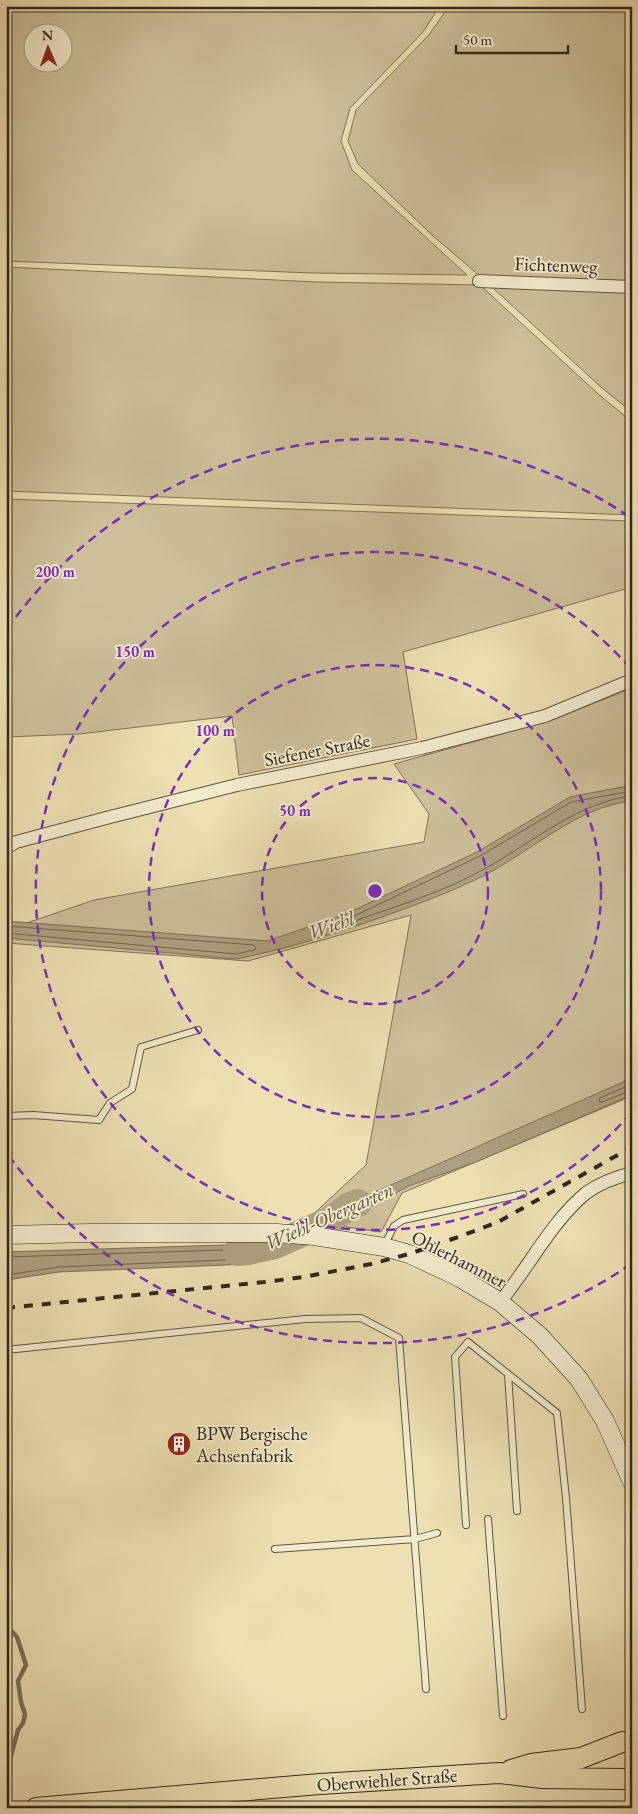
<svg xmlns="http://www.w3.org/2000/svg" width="638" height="1814" viewBox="0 0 638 1814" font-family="'EB Garamond',serif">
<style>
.green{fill:#cdc09a;stroke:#80725c;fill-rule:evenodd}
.water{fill:#ada080;stroke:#7c6f59}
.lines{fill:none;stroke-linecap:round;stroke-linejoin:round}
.shore{stroke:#70624f;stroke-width:1}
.stream{stroke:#7c6f59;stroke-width:4.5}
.river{stroke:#ada080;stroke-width:28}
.lane-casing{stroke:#615443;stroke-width:8}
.street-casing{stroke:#615443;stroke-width:14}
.secondary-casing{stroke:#32251e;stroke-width:19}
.primary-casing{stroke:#32251e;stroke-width:22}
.lane{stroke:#f3ebce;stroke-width:6}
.street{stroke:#f3ebce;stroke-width:12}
.secondary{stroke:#f3ebce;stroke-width:18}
.primary{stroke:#ede0b3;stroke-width:20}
.rail{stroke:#32251e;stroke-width:4;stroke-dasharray:9 9;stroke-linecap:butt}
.ring{fill:none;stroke:#7b2cbf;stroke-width:2.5;stroke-dasharray:9 6}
.labels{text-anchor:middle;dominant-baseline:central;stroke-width:4;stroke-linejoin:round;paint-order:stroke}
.street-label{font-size:19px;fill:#32251e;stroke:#f3ebce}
.poi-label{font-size:19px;fill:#32251e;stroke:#f3ebce;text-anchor:start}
.water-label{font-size:20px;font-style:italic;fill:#5d5040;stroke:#f3ebce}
.centre{fill:#7b2cbf;stroke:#f3ebce;stroke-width:2.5}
.ring-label{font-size:15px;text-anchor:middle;font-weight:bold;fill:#7b2cbf;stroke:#f3ebce;stroke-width:4;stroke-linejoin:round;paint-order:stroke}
</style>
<rect width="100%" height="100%" fill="#ede0b3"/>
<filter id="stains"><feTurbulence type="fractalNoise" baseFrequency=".004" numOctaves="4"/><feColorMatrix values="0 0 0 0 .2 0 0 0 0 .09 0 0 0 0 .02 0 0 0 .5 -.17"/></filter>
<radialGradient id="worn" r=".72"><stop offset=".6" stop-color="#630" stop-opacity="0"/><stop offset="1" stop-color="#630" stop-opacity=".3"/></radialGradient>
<path class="green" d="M6 6H440L423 32 350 108 341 141 352 170 467 275 312 273 6 261ZM62 32V62H32V32Z
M449 6H632V412L602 388 481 277 432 235 358 164 348 141 356 110 429 35Z
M6 267 317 282 480 285 597 393 632 422V515L6 491Z
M6 499 632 521V587L403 652 417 739 239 775 232 716 79 734 6 737Z
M632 688V1096L402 1193 381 1232 306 1221 366 1165 411 915 248 961 6 943V930L94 900 424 842 429 814 394 764 552 720Z"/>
<path class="water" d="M627 786H632V801C577 807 534 849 487 874 454 891 418 904 382 917 334 934 287 949 236 959L6 938V921L267 941 346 914 477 852 570 797Z
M632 1078V1095L476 1162 409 1186 336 1224 306 1221 330 1212Z
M255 1244 292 1246C278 1255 266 1261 250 1264L59 1272 6 1280V1252Z"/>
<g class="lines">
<path class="shore" d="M632 791 571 802 480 856 350 918 349 921 352 922C397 906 444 892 486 868 530 844 582 800 632 796
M6 926 254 945 256 948 254 950 236 954 6 933
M632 1084 600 1098 599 1101 602 1102 632 1090
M6 1257 255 1249 267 1250 269 1252 263 1256 249 1259 59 1267 6 1275"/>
<path class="stream" d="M6 1625 17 1637 26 1665 18 1681 21 1702 25 1714 23 1723 18 1730 6 1774"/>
<path class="river" d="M237 1252 248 1251 275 1245 329 1221 348 1207 358 1203"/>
<g class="lane-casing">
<path id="lane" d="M6 1116 33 1115 99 1120 110 1103 132 1089 141 1047 198 1030
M384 1246 394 1226 403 1220 523 1194
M6 1350 305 1319 361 1318 399 1338 426 1689
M508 1374 517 1511
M488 1519 503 1716
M466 1525 455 1357 468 1342 557 1413 566 1498 582 1709
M275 1549 415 1539 437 1533"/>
</g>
<g class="street-casing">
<path id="street" d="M479 281 632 287
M6 848 16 842 110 817 237 785 422 748 545 716 632 680
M500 1302C529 1267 551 1222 586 1193 600 1183 616 1177 632 1173
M631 1808 632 1806"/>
</g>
<g class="secondary-casing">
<path id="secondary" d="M6 1235 90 1233H277L314 1236 384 1247 409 1254 460 1278 500 1302 540 1336 579 1379 605 1421 632 1482"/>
</g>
<g class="primary-casing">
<path id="primary" d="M511 1770 531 1764 581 1758 622 1742
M36 1808 320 1784 499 1773 542 1778 625 1779"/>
</g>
<use href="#lane" class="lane"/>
<use href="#street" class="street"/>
<use href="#secondary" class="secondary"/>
<use href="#primary" class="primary"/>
<path class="rail" d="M6 1308 265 1282 304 1277 371 1264 409 1254 461 1236 498 1222 632 1147"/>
</g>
<g class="ring">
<circle cx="375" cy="891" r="113"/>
<circle cx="375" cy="891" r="226"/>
<path d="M631 1113A339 339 0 1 1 631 669"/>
<path d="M631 1264A452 452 0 0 1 7 1153M7 629A452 452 0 0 1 631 518"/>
</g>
<defs>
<g id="building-disc" transform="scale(1.25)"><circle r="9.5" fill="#8f2418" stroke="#f3ebce"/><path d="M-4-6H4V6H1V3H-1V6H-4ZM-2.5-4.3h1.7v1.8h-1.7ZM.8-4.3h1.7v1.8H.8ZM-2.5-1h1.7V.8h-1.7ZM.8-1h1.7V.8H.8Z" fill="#fff"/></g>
</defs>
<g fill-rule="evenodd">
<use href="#building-disc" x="179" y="1444"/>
</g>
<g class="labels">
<g class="street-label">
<text transform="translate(556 265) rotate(2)">Fichtenweg</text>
<text transform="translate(317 750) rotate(-11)">Siefener Straße</text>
<text transform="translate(459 1259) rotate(27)">Ohlerhammer</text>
<text transform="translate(387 1780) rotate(-4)">Oberwiehler Straße</text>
</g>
<g class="poi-label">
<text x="196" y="1433">BPW Bergische<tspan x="196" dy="22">Achsenfabrik</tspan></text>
</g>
<g class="water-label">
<text transform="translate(331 925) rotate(-19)">Wiehl</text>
<text transform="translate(329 1216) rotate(-24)">Wiehl-Obergarten</text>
</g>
</g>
<circle cx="375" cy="891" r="8" class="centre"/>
<g class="ring-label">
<text x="55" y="577">200 m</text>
<text x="135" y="657">150 m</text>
<text x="215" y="736">100 m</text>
<text x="295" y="816">50 m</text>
</g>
<rect width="638" height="1814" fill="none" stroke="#ede0b3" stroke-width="25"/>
<rect x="8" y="8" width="623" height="1799" fill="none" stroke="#32251e" stroke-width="2.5"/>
<rect x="12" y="12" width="613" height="1789" fill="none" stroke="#32251e"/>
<g transform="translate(48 48) rotate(358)"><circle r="24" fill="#f3ebce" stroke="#a69c88"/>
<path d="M0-4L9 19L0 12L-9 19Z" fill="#8f2418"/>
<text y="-8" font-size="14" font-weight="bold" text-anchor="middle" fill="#32251e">N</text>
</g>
<path d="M456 45v8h112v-8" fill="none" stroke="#32251e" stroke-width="2.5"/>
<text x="463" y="45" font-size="15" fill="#32251e" stroke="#f3ebce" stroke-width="4" paint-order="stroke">50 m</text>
<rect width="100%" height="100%" filter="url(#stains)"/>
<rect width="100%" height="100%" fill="url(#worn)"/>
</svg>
